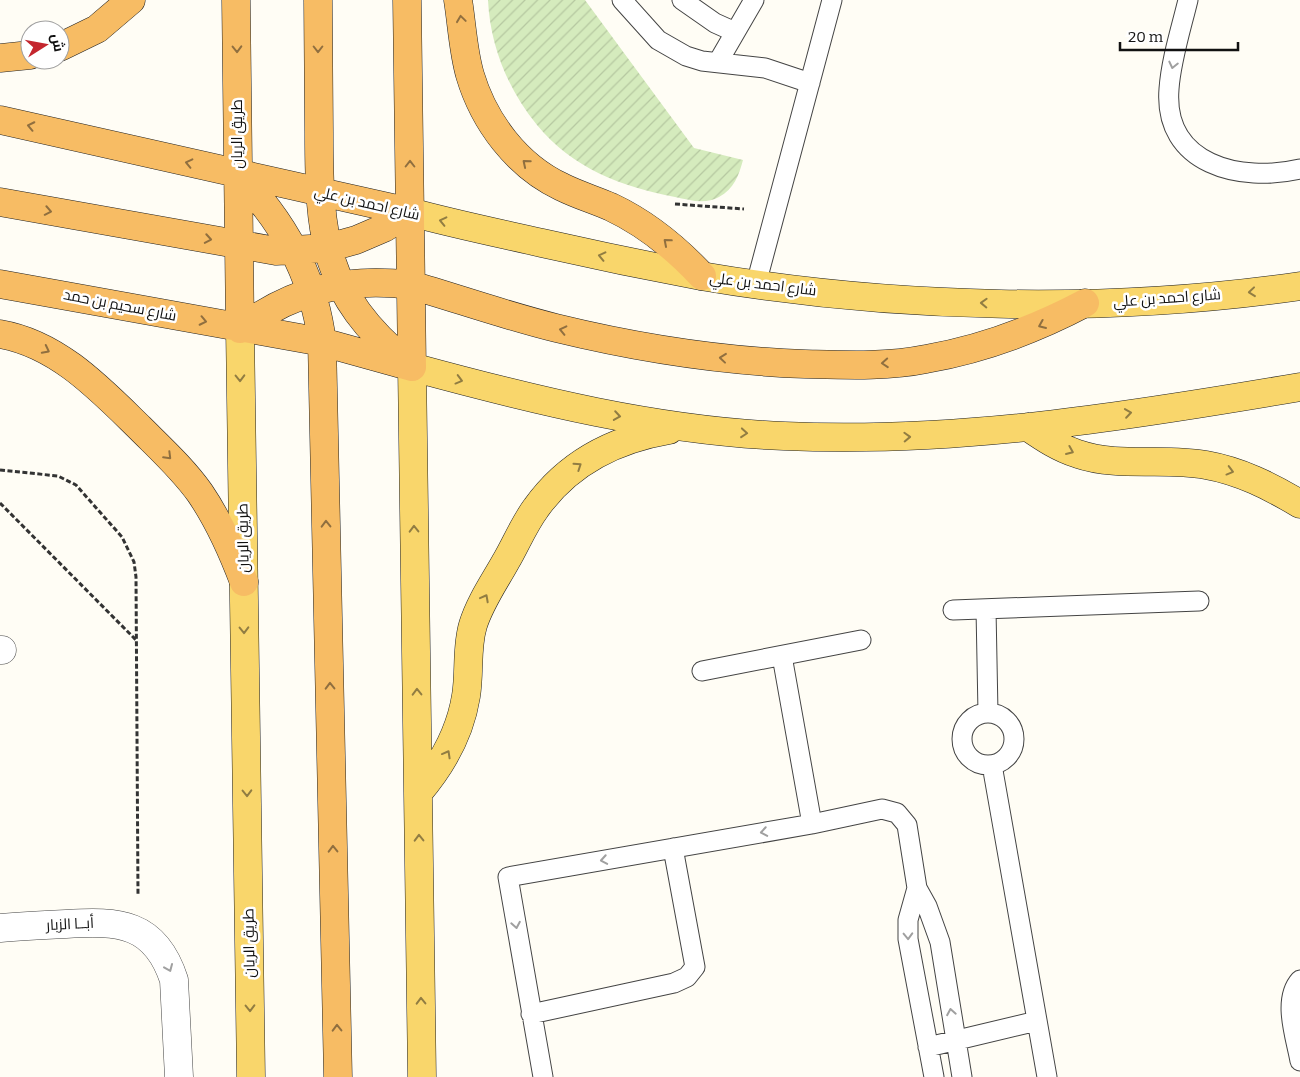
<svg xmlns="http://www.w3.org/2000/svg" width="1300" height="1077" viewBox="0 0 1300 1077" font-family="Bitter,Cairo,serif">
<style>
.garden{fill:url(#garden-furrows)}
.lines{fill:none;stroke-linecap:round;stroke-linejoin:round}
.service-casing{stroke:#444;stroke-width:21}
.minor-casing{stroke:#444;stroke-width:29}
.primary-casing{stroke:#222;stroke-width:29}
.trunk-casing{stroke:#222;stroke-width:29}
.path{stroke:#333;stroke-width:3;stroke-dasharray:5 2.5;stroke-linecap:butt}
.service{stroke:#fff;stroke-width:19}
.minor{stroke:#fff;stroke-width:28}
.primary{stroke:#f9d66b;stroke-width:28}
.trunk{stroke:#f7bc64;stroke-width:28}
.oneway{stroke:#906f3f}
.oneway2{stroke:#a0a0a0}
.oneway3{stroke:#917d42}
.labels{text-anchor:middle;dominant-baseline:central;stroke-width:5;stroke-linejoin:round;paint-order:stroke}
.street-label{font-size:15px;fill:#111;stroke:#fff}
</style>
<defs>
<pattern id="garden-furrows" width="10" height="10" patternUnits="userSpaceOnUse" patternTransform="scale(1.25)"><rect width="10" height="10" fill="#d5ebbd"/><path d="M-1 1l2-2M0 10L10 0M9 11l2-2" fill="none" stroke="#b6c8a1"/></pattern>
</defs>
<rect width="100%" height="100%" fill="#fffdf5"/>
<path class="garden" d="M488 0H585L694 148 743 160C739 175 734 189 719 197 705 205 690 200 675 197 622 187 572 168 537 125 508 90 490 45 488 0Z"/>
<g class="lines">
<g class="service-casing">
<path id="service" d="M622 0 658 40 686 56 702 61 765 68 810 83
M682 0 715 23 735 32
M1188 0C1181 29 1171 60 1169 89 1163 165 1241 183 1300 169
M718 62 754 0
M756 284 832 0
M986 609 988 713
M953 610 1199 601
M782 656 812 824
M702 671 861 640
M962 739a26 26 0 1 1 52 0a26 26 0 1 1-52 0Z
M992 765 1047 1077
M917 888 908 920V939L934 1077
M1300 980C1282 1000 1296 1038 1300 1061
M531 1014 674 983 687 977 695 967 673 848
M928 1047 1037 1021
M543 1077 508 877 812 824 882 809 897 813 907 825 917 888 927 906 940 942 962 1077"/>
</g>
<g class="minor-casing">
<path id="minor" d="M0 650H2
M0 928C22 926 44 925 66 924 119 921 155 922 174 980L179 1077"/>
</g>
<g class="primary-casing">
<path id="primary" d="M410 212C454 224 498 233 542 243 595 255 648 266 701 276 894 309 1106 314 1300 286
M240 329 251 1077
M1028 427C1044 438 1059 448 1078 454 1119 468 1164 457 1206 465 1240 471 1270 486 1300 504
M418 793C442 765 460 734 466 696 470 672 466 648 473 625 480 602 495 581 506 561 516 544 524 524 536 508 568 463 616 439 669 430
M422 1077 412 367C533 400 658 431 784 436 957 444 1130 416 1300 387"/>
</g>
<g class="trunk-casing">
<path id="trunk" d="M236 0 240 329
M318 0C318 44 319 89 319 133 319 236 323 294 407 363
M407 0 412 367
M458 0C462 25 463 51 470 75 484 122 517 166 562 187 578 195 595 200 611 207 647 224 675 247 702 276
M60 47 97 29 131 0
M0 58 30 55
M0 120 410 212
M236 173C283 220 314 276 322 342L338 1077
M0 202 276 251 327 248 356 240 384 228 410 212
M0 284 322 342 412 367
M240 329C294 290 345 277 411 285 459 299 507 316 556 328 638 348 721 361 805 364 845 365 887 367 926 359 983 349 1034 330 1085 303
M0 334C58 344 100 389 140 428 161 449 183 469 200 493 219 521 232 550 244 582"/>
</g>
<path class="path" d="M675 204 744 209
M0 470 58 476 76 485 122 537 134 562 136 577 138 895
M0 503 137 641"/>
<use href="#service" class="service"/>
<use href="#minor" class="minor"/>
<use href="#primary" class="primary"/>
<use href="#trunk" class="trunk"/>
</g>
<defs><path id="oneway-chevron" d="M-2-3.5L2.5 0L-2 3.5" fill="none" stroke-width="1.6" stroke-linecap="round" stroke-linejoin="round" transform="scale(1.25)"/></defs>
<g class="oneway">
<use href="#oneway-chevron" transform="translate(461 19) rotate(-98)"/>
<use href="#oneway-chevron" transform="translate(237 49) rotate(89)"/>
<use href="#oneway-chevron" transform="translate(318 49) rotate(90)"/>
<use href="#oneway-chevron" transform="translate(31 126) rotate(-168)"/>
<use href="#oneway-chevron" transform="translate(189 163) rotate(-167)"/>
<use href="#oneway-chevron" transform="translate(526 163) rotate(-140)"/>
<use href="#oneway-chevron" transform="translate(410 164) rotate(-90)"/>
<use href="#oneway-chevron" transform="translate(48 211) rotate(11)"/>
<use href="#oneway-chevron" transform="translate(208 239) rotate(10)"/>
<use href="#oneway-chevron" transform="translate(667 242) rotate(-139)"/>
<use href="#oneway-chevron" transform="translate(203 321) rotate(12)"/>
<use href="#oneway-chevron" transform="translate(1042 325) rotate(157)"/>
<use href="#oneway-chevron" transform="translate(563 330) rotate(-167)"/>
<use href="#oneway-chevron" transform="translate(46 350) rotate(27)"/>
<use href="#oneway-chevron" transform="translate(723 358) rotate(-174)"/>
<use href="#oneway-chevron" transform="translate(885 363) rotate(176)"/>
<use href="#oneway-chevron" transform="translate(168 456) rotate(45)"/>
<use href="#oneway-chevron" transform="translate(326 524) rotate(-91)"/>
<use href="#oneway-chevron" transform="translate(330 686) rotate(-91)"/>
<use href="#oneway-chevron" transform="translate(333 849) rotate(-91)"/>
<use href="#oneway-chevron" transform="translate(337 1028) rotate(-91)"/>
</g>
<g class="oneway2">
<use href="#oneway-chevron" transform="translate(1173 65) rotate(103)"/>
<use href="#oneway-chevron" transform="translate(764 832) rotate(170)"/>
<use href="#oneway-chevron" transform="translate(604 860) rotate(170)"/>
<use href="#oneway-chevron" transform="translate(516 925) rotate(80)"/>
<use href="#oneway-chevron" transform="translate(908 936) rotate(88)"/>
<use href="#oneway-chevron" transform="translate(169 968) rotate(67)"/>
<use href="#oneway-chevron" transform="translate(951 1012) rotate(-100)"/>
</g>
<g class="oneway3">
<use href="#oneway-chevron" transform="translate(443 221) rotate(-167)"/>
<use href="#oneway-chevron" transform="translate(602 256) rotate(-167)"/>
<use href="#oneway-chevron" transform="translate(1252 292) rotate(174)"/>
<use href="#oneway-chevron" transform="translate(984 303) rotate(-178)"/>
<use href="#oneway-chevron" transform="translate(240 378) rotate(89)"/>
<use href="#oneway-chevron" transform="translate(459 380) rotate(15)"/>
<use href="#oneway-chevron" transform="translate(1128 413) rotate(-8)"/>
<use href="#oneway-chevron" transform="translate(617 416) rotate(9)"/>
<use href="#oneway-chevron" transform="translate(744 433) rotate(5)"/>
<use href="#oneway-chevron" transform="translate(907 437) rotate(-2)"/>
<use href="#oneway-chevron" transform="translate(1070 451) rotate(23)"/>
<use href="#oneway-chevron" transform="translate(578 466) rotate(-34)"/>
<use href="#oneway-chevron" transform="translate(1230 471) rotate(15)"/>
<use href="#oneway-chevron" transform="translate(414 529) rotate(-91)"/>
<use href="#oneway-chevron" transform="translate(485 598) rotate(-62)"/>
<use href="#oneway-chevron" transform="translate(244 630) rotate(89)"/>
<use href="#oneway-chevron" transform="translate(417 692) rotate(-91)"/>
<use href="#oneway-chevron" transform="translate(447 754) rotate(-61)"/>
<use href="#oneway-chevron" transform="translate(247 793) rotate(89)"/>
<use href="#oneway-chevron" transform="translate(419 838) rotate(-91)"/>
<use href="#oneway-chevron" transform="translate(421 1001) rotate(-91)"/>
<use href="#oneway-chevron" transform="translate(250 1008) rotate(89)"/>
</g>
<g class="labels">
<g class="street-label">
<text transform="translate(237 134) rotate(-90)">طريق الريان</text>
<text transform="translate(367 203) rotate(13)">شارع احمد بن علي</text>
<text transform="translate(763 284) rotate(7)">شارع احمد بن علي</text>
<text transform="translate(1167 298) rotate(-4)">شارع احمد بن علي</text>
<text transform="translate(120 305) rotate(11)">شارع سحيم بن حمد</text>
<text transform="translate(243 538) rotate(-91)">طريق الريان</text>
<text transform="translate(70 924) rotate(-3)">أبــا الزبار</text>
<text transform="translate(249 943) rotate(-91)">طريق الريان</text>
</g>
</g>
<g transform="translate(45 45) rotate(79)"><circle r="24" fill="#ffffff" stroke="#a0a0a0"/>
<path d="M0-4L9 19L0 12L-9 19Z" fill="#c4262e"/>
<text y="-8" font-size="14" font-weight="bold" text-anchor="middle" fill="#111111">ش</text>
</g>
<path d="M1120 42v8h118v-8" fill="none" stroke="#111111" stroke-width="2.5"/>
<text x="1128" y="42" font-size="15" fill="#111111" stroke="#ffffff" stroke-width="4" paint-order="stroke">20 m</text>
</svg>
